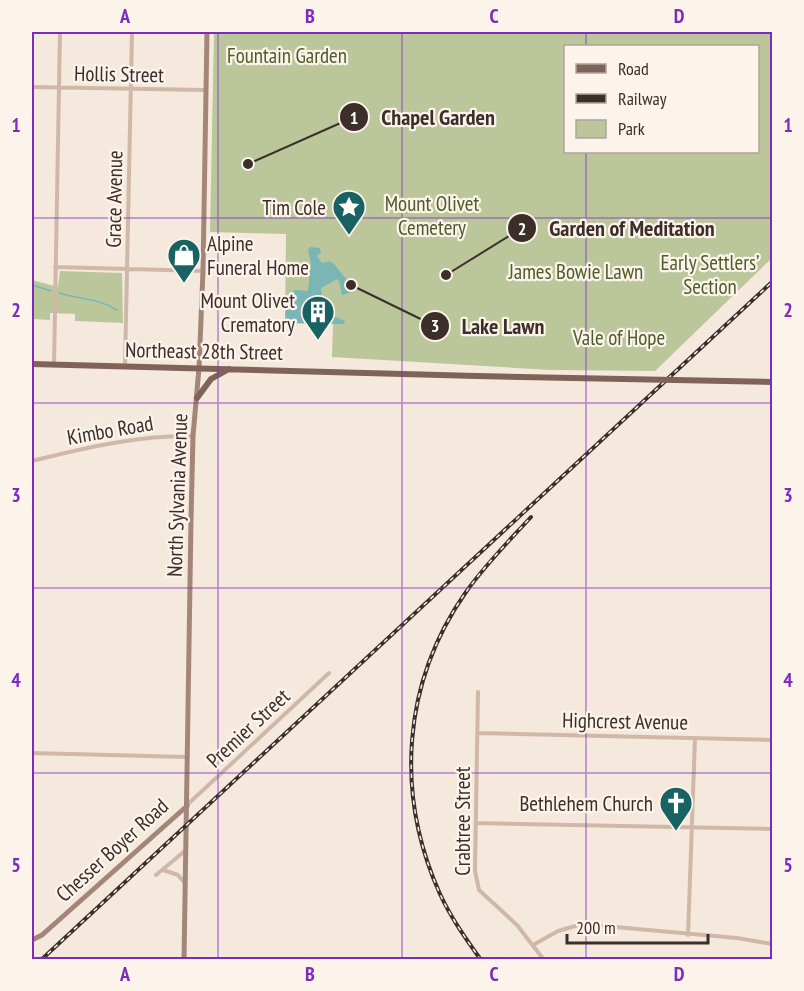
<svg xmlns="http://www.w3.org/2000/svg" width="804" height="991" viewBox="0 0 804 991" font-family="'PT Sans Narrow',sans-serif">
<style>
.green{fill:#bbc79b;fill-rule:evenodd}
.water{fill:#79b6b5}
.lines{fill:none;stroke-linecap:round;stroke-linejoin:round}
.stream{stroke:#79b6b5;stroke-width:1.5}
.street{stroke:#d0b8a8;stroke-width:4}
.secondary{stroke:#a48679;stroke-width:5}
.primary{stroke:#7f6358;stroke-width:6}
.rail-casing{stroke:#3c2e29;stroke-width:4}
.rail{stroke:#fcf3eb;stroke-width:1.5;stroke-dasharray:4.5;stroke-linecap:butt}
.primary-bridge{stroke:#7f6358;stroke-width:6}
.grid{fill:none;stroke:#7b2cbf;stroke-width:1.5;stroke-opacity:0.55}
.labels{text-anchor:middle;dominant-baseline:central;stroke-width:4.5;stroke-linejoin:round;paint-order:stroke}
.park-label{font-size:21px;fill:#4d5d29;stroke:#fcf3eb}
.street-label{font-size:21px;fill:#3c2e29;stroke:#fcf3eb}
.poi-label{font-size:21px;fill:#3c2e29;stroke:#fcf3eb;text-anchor:end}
.leader{fill:none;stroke:#3c2e29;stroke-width:2}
.callout-dot{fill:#3c2e29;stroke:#fcf3eb;stroke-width:2}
.mark-label{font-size:18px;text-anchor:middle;font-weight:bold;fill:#fff}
.callout-label{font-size:22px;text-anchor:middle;font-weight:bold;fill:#3c2e29;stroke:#fcf3eb;stroke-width:4.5;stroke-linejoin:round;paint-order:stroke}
.neatline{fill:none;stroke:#7b2cbf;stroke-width:2}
.grid-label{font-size:20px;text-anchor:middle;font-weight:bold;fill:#7b2cbf}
</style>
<rect width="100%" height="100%" fill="#f5e9de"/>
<path class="green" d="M214 32H772V258L655 371 550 370 332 357 333 324 285 323 286 234 210 232ZM566 46H758V152H566Z
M60 271 122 273 123 323 75 321V314L50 313V320L32 319V280L58 287Z"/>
<path class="water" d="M310 247 320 248 321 252 317 256 322 263 330 261 334 264 356 291 342 295 339 281 337 279 321 288 322 298 320 302 311 304 314 312H323L345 321 344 324 285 323 286 296 295 290 308 291 311 263 308 250Z"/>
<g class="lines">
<path class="stream" d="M32 285 51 291
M59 293C82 300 95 297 117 310"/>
<path class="street" d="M32 87 205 90
M55 267 203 271
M54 365 60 32
M125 366 132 32
M32 461C84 448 139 435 193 436
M478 692 475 871 479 890 517 925 544 960
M477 733 772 740
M32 753 187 757
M187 805 329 673
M476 823 772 829
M163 870 178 875 184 882
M156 875 186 850
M688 935 695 738
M533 945 558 931 582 924 737 938 772 944"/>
<path class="secondary" d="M32 940 42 935 187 806
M184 960 191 520 193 436 199 368 203 271 207 32"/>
<path class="primary" d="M32 364 477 376
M197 398 211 379 229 369"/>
<g class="rail-casing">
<path id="rail" d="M41 960 772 282
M481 960C466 939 451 918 440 894 395 794 402 683 466 592 485 565 509 541 531 517"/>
</g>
<use href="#rail" class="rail"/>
<path class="primary-bridge" d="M477 376 772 382"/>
</g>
<path class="grid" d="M218 32V960M402 32V960M586 32V46M586 152V960M32 218H772M32 403H772M32 588H772M32 773H772"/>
<defs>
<g id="sight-pin" transform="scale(1.725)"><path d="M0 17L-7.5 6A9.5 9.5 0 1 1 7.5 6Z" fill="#196263" stroke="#fcf3eb"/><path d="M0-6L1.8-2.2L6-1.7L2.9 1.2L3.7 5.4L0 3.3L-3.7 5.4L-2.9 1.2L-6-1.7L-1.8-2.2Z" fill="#fff"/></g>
<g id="shop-pin" transform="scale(1.725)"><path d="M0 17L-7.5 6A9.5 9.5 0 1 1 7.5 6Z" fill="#196263" stroke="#fcf3eb"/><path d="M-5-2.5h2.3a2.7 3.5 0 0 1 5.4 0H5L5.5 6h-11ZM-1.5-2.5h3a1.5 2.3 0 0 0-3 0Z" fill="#fff"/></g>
<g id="building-pin" transform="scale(1.725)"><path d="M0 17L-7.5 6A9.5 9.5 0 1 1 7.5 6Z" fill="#196263" stroke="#fcf3eb"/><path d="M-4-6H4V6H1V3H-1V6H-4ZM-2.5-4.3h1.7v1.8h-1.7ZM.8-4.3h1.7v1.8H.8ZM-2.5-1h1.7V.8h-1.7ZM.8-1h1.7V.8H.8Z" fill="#fff"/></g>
<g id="church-pin" transform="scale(1.725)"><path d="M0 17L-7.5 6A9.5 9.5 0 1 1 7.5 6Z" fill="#196263" stroke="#fcf3eb"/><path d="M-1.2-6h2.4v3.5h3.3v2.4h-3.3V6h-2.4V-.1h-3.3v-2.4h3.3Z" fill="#fff"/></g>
</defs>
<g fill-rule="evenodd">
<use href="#sight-pin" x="349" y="207"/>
<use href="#shop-pin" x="184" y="255"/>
<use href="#building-pin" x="318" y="312"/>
<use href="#church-pin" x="676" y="803"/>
</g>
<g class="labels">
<g class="park-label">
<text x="287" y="55">Fountain Garden</text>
<text x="432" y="203">Mount Olivet<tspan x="432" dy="24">Cemetery</tspan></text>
<text x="710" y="262">Early Settlers’<tspan x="710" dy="24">Section</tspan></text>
<text x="576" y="271">James Bowie Lawn</text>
<text x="619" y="337">Vale of Hope</text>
</g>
<g class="street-label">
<text transform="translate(119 74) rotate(1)">Hollis Street</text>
<text transform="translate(114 199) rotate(-89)">Grace Avenue</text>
<text transform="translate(204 351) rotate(1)">Northeast 28th Street</text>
<text transform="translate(110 430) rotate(-10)">Kimbo Road</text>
<text transform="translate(177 495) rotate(-88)">North Sylvania Avenue</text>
<text transform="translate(625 721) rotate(1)">Highcrest Avenue</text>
<text transform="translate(248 728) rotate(-43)">Premier Street</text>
<text transform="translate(462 821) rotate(-90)">Crabtree Street</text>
<text transform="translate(112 850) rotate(-42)">Chesser Boyer Road</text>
</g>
<g class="poi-label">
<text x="326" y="207">Tim Cole</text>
<text x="207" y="243" text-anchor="start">Alpine<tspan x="207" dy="24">Funeral Home</tspan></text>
<text x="295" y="300">Mount Olivet<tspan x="295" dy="24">Crematory</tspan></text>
<text x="653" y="803">Bethlehem Church</text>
</g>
</g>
<path class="leader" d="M248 164L354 117M446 275L522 228M351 285L435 326"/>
<g class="callout-dot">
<circle cx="248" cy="164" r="6"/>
<circle cx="446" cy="275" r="6"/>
<circle cx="351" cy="285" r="6"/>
<circle cx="354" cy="117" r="15"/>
<circle cx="522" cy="228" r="15"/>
<circle cx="435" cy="326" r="15"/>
</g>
<g class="mark-label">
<text x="354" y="124">1</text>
<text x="522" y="235">2</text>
<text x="435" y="332">3</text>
</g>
<g class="callout-label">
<text x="438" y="125">Chapel Garden</text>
<text x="632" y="236">Garden of Meditation</text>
<text x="503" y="334">Lake Lawn</text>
</g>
<rect width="804" height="991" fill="none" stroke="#fcf3eb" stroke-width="66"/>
<rect x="564" y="45" width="195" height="108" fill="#fcf3eb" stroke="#afa49d" stroke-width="1.5"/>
<rect x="576" y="64" width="30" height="9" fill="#7f6358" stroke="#afa49d" stroke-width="1.5"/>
<text x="618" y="75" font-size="18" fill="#3c2e29">Road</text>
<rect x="576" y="94" width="30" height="9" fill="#3c2e29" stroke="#afa49d" stroke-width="1.5"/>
<text x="618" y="105" font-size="18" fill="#3c2e29">Railway</text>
<rect x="576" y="120" width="30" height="18" fill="#bbc79b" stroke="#afa49d" stroke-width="1.5"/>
<text x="618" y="135" font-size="18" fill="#3c2e29">Park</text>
<path d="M567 934v9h141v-9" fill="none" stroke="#3c2e29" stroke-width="3"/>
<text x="576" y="934" font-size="18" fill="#3c2e29" stroke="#fcf3eb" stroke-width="4.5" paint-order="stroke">200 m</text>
<rect x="33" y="33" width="738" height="925" class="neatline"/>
<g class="grid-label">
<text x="125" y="23">A</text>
<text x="310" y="23">B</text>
<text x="494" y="23">C</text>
<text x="679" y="23">D</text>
<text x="16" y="132">1</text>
<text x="788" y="132">1</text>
<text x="16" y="317">2</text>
<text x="788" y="317">2</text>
<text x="16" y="502">3</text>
<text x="788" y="502">3</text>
<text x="16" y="687">4</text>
<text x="788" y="687">4</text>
<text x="16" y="872">5</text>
<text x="788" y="872">5</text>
<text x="125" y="981">A</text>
<text x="310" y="981">B</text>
<text x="494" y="981">C</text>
<text x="679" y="981">D</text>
</g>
</svg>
